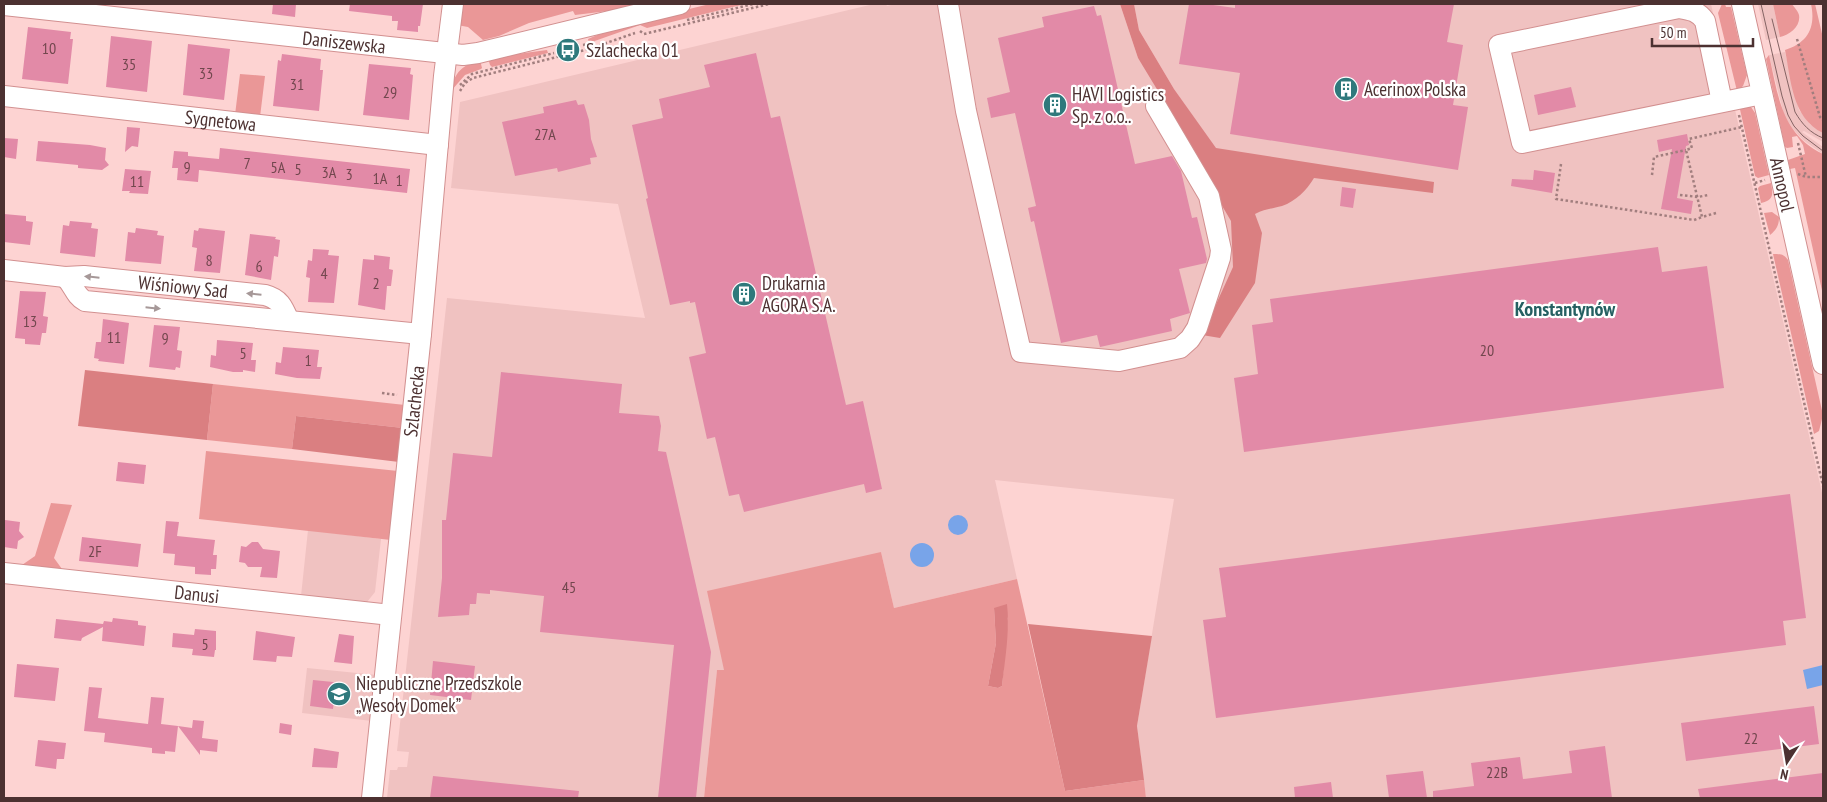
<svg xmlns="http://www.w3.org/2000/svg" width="1827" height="802" viewBox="0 0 1827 802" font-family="'PT Sans Narrow',sans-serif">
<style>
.built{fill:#f0c2c1}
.green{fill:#ea9797;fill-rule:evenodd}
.forest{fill:#da7f81}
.water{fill:#78a4e9}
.building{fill:#e28aa7}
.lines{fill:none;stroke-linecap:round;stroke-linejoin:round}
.minor-casing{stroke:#d29090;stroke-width:22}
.path{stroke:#a17e7e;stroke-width:2.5;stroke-dasharray:2.5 2.5;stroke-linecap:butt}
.minor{stroke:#fff;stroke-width:20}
.tram{stroke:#836363;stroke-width:1}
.oneway{fill:#a69898}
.labels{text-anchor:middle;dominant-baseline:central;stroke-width:4.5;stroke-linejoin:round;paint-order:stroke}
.number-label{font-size:16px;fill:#72474e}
.street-label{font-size:19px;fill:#4c3131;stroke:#fff}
.poi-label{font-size:19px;fill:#4c3131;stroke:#fff;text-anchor:start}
.neighbourhood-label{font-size:20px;font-weight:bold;fill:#256062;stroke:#fff}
</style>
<rect width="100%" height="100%" fill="#fdd3d2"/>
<path class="built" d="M874 4H886L887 6 895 4H1120L1138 58 1151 77 1215 148 1174 89 1139 30 1134 4H1711L1823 497V798H1146L1137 726 1174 499 995 480 1017 579 894 608 881 552 724 670H717L704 798H387L390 770H397L398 767H407L409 752 397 751 447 298 645 318 618 204 451 188 460 102Z
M1758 4H1773L1780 37 1766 40Z
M1785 52 1799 110 1810 124 1823 133V142L1804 131 1802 132 1823 147V154L1803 140 1792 128 1784 115 1769 55Z
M308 530 381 539 375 592 367 602 301 596Z
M307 668 377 675 372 721 302 713Z"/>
<path class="green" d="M460 4H647L624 9 575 15 573 11 529 23 499 36 483 40 468 27 457 25Z
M710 4H745L647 28 640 25 589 43 588 39 618 26Z
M1722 4H1725L1726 7H1731L1747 75 1743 86 1737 91 1718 13Z
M1773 4H1792C1794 7 1798 11 1799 15 1801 26 1790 35 1780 37Z
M1811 4H1815L1823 38V133C1792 118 1791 80 1785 50 1808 43 1816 27 1811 4Z
M547 50 548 53 492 67 490 65 488 58Z
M1769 55C1778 95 1781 134 1823 154V295L1795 168 1790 169 1788 160 1805 154 1803 145 1797 136 1792 137 1793 147 1787 148 1785 147 1766 59Z
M480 60 482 68 481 69 465 75 451 91C454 72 463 65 480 60Z
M240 74 265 76 260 117 235 115Z
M1739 105 1751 107 1755 113 1769 175 1758 178 1755 176Z
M1771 183C1773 194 1774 200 1761 203L1758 188 1760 186Z
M1772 212 1779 217C1779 226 1776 230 1770 235L1764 213Z
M1773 254C1780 254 1784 254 1788 260L1823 415 1819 431 1814 434Z
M213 384 405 405 403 428 296 416 292 449 207 440Z
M206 451 398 471 391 540 199 519Z
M51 503 72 505 54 558 62 569 22 565 35 556Z
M881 552 894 608 1017 579 1065 791 1144 780 1146 798H704L717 670H724L707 591ZM994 608 1008 618 1002 686 998 688 988 686 996 643Z"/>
<path class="forest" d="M1120 4H1134L1139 30 1174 89 1216 148 1434 182 1433 193 1314 178C1306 191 1296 201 1282 206 1271 209 1265 209 1255 214L1262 233 1255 283 1220 338 1202 335 1233 267 1231 221 1191 153 1192 147 1138 58Z
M85 370 213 384 207 440 78 426Z
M296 416 403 428 399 462 292 449Z
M1007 604C1010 631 1005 659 1002 686L998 688 988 686 996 643 994 608Z
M1028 624 1152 636 1137 726 1144 780 1065 791Z"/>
<path class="water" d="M948 525a10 10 0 1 1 20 0a10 10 0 1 1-20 0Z
M910 555a12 12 0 1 1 24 0a12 12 0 1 1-24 0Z
M1823 665V685L1807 689 1803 670Z"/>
<path class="building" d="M273 4H296L295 17 272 14Z
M350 4H423L420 26H418V32L397 30 398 21H392V16L349 11Z
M1189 4H1206L1235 8V4H1454L1447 42 1463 45 1453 105 1468 107 1458 170 1230 134 1240 73 1179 64Z
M1094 6 1097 16 1101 15 1135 164 1172 156 1181 171 1192 218 1197 217 1207 259 1206 263 1179 269 1190 313 1170 319 1172 331 1100 347 1097 335 1061 343 1034 221 1031 222 1028 208 1036 206 1015 113 991 118 987 98 1010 92 998 38 1044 27 1042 17Z
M28 27 71 32 70 39H73L68 84 22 79Z
M111 36 152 41 147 92 106 87Z
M188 44 230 49 224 100 183 95Z
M756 53 771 118 780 116 846 405 863 401 882 489 866 493 864 484 744 512 739 494 729 496 715 437 707 439 689 357 706 353 695 302 690 303V301L670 305 646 199 648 198 632 125 663 118 659 99 710 87 704 65Z
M282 54 321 59 320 70H323L319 111 273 106 278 60 281 61Z
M369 64 411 68 410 74 413 75 409 120 363 115Z
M1571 87 1576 107 1538 115 1534 95Z
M576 100 578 105 584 104 589 120 591 139 597 157 590 158 591 164 558 172 557 168 515 176 502 122 544 113 543 107Z
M127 127 140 128 138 147 132 146 125 152Z
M1687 134 1689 145 1686 146 1677 198 1693 201 1691 214 1661 209 1672 149 1659 152 1657 140Z
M4 138 18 139 16 159 4 157Z
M38 141 90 145 106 148 105 160 109 165 102 170 78 168V165L36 161Z
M220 148 410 169 407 193 199 170 198 182 177 180 178 168H172L174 151 188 152V156L219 159Z
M125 169 151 171 148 194 129 193 130 191H122Z
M1534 170 1555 173 1552 193 1511 186 1512 179 1533 180Z
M1342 187 1356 189 1353 208 1340 206Z
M4 214 26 216V221L33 222 30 245 4 242Z
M70 221 92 223 91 228 98 229 95 257 60 253 63 225 69 226Z
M136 228 158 231 157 235 164 236 161 264 125 261 128 232 135 233Z
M199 228 225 231 220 273 194 271 197 248 192 247 194 230 198 231Z
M250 234 276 237 275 239 280 240 278 257 274 256 271 280 245 275Z
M1658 247 1662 272 1707 266 1724 388 1244 452 1234 378 1258 374 1252 325 1273 322 1270 299Z
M313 249 329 250 328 255 339 256 334 303 308 302 310 278 306 277 308 260 312 261Z
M374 255 390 257 389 269 393 270 391 286H387L385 310 358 305 363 259 374 260Z
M20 291 46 292 43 316 48 317 46 333H42L40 345 25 344V339L15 338Z
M103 319 129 323 124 364 98 361 99 359 94 358 96 342H101Z
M154 325 180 327 177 350 182 351 180 368 176 367 175 370 149 367Z
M217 340 253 343 251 360H256L255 372 243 370V372H233L210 367 211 355 216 356Z
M283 347 319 350 317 367H322L320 379 297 378 275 374 276 362 281 363Z
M501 372 622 384 619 413 659 416 661 426 658 451 666 452 711 652 696 798H658L674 645 540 632 544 596 490 590V594L477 593 476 604H470L469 615 438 617 442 578V520H446L453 453 492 457Z
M118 462 146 465 144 484 116 481Z
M1790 494 1806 618 1783 621 1786 645 1216 718 1203 620 1226 617 1219 568Z
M5 520 20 522 19 531 24 537 18 541 17 549 4 547Z
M166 521 179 522 177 536 215 540 213 555H217L216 569H211V575L195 574V567L174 565 175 554 163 553Z
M82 537 141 544 138 567 79 561Z
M252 542H258L263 549 280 551 277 578 260 577 262 567H248L245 563 239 562 241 546 246 547Z
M113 618 138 621V625L146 626 144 646 102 641 103 627 82 638 81 641 54 638 56 619 103 624 104 621 112 622Z
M195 629 216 631V650H215L214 657 192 655 193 649 172 647 173 633 194 635Z
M256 631 295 637 292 657 277 656 276 662 253 660Z
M339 634 354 636 352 664 334 662Z
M433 661 475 666 471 700 430 695Z
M17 664 59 668 55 701 14 697Z
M313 680 333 682 342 690 335 693 333 709 310 706Z
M89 687 102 688 98 718 148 724 151 697 164 698 161 724 178 726 175 752 165 751V754L152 753V748L104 742 105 733 84 731Z
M1814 706 1819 744 1686 761 1681 723Z
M193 720 204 721 202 738 218 740 217 752 200 750V755L178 726 192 728Z
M280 723 292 725 291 735 279 733Z
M38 740 66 743 64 759H57L56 769 35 766Z
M1605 746 1612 798H1433V791L1474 786 1471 763 1520 757 1523 779 1572 773 1569 751Z
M314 748 339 752 337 768 312 767Z
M1423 771 1427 798H1389L1386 775Z
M1823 773V798H1700L1698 789Z
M433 776 579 791 578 798H430Z
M1331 782 1333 798H1295L1294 787Z"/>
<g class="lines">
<g class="minor-casing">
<g id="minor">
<path d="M948 4 966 111 1021 352 1119 361 1180 348 1190 339 1197 328 1220 258 1221 250 1209 196 1156 106"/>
<path id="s1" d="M1742 4 1823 364"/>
<path id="s2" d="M4 5 463 55 478 53 680 4"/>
<path id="s3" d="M4 96 438 145"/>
<path d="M1722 102 1705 21C1698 11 1691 10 1679 8L1499 45 1522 143 1733 100 1762 94"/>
<path id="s4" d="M4 270 65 277 84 276 265 295C280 299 283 307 289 321"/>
<path d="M65 277C73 284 75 296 85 301L421 334"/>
<path id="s5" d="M4 573 391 615"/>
<path id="s6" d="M372 798 421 334 444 76 453 4"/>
</g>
</g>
<path class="path" d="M687 20 753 4
M640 31 644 34 769 4
M1797 39 1820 117 1823 120
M583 45 595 43
M460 85 472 74 554 53
M460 91 465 83 473 78 589 49 635 33
M1739 115 1823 486
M1798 143 1806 177
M1561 164 1556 199 1694 220 1702 217
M1798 174 1806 177H1823
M1652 175 1654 157 1686 150
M1755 183 1765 180
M1680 195 1698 197 1708 195
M1716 213 1702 217 1686 150 1692 148 1689 139 1742 127
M382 393 397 395"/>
<use href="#minor" class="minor"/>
<path class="tram" d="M1761 4 1782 96 1788 115 1794 126 1803 136 1823 151
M1772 19 1795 112C1802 124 1810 133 1823 138"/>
</g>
<defs><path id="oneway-solid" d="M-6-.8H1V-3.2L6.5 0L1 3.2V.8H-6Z" transform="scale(1.25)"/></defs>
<g class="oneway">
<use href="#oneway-solid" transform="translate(92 277) rotate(-174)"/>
<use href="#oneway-solid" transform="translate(254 294) rotate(-174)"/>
<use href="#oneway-solid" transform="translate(153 308) rotate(6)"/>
</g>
<defs>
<g id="bus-disc" transform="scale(1.25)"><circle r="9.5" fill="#2f797c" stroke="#fff"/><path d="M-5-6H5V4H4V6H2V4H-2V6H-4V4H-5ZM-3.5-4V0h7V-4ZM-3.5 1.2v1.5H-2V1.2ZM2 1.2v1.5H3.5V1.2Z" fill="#fff"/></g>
<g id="building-disc" transform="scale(1.25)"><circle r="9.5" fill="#2f797c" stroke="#fff"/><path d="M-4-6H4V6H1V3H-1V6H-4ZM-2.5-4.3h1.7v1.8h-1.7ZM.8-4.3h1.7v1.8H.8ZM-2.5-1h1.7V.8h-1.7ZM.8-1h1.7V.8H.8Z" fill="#fff"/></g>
<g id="school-disc" transform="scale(1.25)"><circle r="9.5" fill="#2f797c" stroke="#fff"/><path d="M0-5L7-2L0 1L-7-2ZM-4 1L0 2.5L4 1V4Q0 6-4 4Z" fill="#fff"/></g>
</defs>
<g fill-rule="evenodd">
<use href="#bus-disc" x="568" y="50"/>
<use href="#building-disc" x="1346" y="89"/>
<use href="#building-disc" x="1055" y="105"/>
<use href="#building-disc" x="744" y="294"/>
<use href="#school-disc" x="339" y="694"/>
</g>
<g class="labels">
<g class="number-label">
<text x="49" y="48">10</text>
<text x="129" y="64">35</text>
<text x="206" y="73">33</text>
<text x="297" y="84">31</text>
<text x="390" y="92">29</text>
<text x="545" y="134">27A</text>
<text x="247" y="163">7</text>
<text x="187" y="167">9</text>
<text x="278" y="167">5A</text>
<text x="298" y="169">5</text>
<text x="329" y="172">3A</text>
<text x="349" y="174">3</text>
<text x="380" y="178">1A</text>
<text x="399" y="180">1</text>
<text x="137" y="181">11</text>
<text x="209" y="260">8</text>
<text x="259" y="266">6</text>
<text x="324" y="273">4</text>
<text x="376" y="283">2</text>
<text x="30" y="321">13</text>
<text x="114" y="337">11</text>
<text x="165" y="338">9</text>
<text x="1487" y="350">20</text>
<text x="243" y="353">5</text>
<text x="308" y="360">1</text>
<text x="95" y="551">2F</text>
<text x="569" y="587">45</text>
<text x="205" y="644">5</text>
<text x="1751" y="738">22</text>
<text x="1497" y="772">22B</text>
</g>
<g class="street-label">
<text stroke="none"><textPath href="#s2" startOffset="342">Daniszewska</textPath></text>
<text stroke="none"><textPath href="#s3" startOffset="218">Sygnetowa</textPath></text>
<text stroke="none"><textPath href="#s1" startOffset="185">Annopol</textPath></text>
<text stroke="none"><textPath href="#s4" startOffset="180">Wiśniowy Sad</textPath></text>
<text stroke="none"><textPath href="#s6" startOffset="399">Szlachecka</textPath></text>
<text stroke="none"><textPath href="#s5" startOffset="194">Danusi</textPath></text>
</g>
<g class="poi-label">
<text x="586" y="50">Szlachecka 01</text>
<text x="1364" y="89">Acerinox Polska</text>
<text x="1072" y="94">HAVI Logistics<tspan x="1072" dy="22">Sp. z o.o..</tspan></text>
<text x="762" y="283">Drukarnia<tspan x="762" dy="22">AGORA S.A.</tspan></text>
<text x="356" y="683">Niepubliczne Przedszkole<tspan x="356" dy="22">„Wesoły Domek”</tspan></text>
</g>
<g class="neighbourhood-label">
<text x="1565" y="309">Konstantynów</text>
</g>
</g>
<rect width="1827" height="802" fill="none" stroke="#4c3131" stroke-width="10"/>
<g transform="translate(1787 762) rotate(192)" stroke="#ffffff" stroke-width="4" paint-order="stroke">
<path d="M0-4L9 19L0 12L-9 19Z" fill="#4c3131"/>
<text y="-8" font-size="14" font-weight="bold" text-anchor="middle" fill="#4c3131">N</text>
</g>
<path d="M1652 38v8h101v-8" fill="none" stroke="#4c3131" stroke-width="2.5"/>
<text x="1660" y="38" font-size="15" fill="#4c3131" stroke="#ffffff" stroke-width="4" paint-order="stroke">50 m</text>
</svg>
